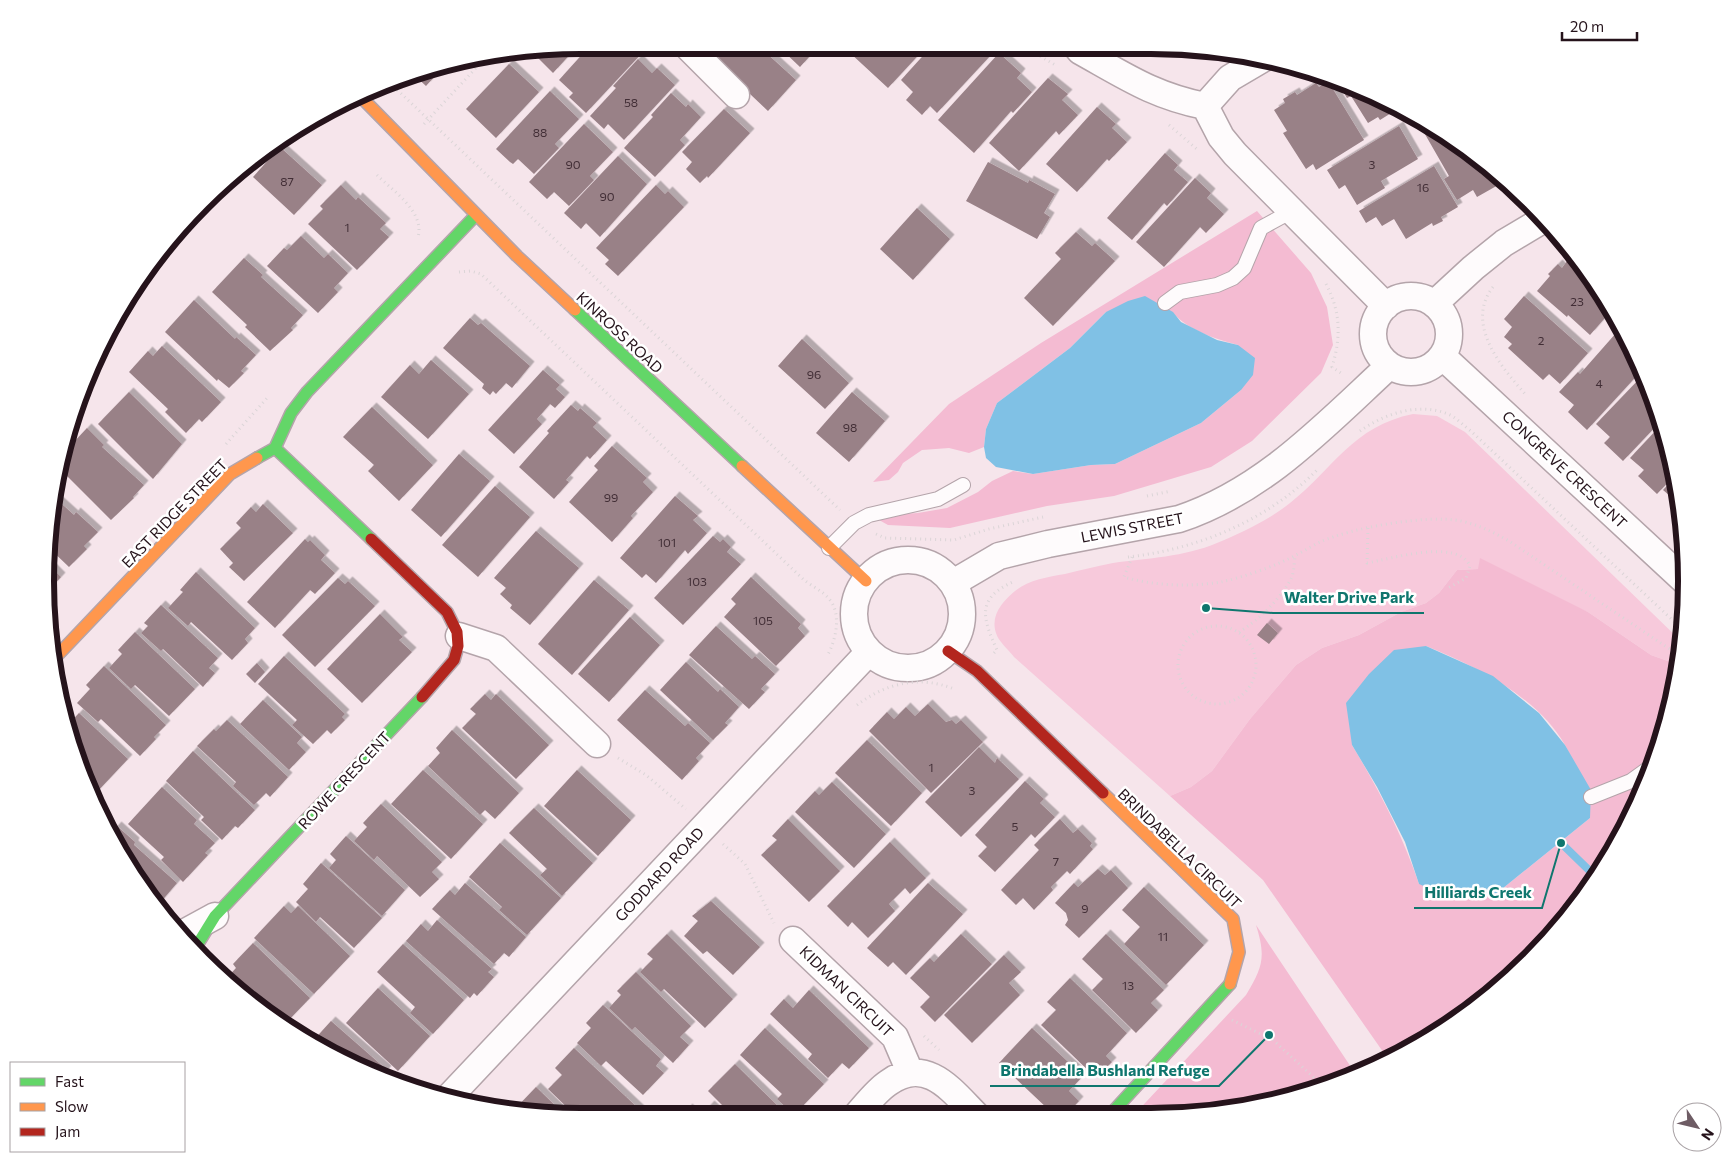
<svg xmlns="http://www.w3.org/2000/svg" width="1732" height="1162" viewBox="0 0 1732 1162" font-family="Commissioner,sans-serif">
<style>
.green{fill:#f7c9db}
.forest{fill:#f4bbd2;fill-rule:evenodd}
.water{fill:#80c1e5}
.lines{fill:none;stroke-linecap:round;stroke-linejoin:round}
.stream{stroke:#80c1e5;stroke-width:8}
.building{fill:#998187;filter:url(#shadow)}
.lane-casing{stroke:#b4a4aa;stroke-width:16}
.street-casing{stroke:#b4a4aa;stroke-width:29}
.fast-casing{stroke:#b4a4aa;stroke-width:14}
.slow-casing{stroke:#b4a4aa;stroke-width:14}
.jam-casing{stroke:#b4a4aa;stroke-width:14}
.path{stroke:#dbd5d7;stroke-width:3;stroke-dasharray:1 4;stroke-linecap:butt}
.lane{stroke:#fefbfc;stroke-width:14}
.street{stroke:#fefbfc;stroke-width:26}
.fast{stroke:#63d668;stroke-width:11}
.slow{stroke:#ff974d;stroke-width:11}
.jam{stroke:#b3261e;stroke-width:11}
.labels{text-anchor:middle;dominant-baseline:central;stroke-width:5;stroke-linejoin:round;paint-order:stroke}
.number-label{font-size:12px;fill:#422e36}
.street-label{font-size:15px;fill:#25131b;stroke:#fff}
.rim{fill:none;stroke:#25131b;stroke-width:6}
.leader{fill:none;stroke:#0f766e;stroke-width:2}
.callout-dot{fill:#0f766e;stroke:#fff;stroke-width:2}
.callout-label{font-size:16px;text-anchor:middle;font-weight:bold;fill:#0f766e;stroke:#fff;stroke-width:5;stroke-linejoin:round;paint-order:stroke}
</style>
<defs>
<filter id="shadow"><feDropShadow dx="4.5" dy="-4.5" stdDeviation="0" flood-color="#0004"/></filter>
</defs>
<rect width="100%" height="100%" fill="#f6e5eb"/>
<path class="green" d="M1413 414 1437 416 1465 432 1681 641 1679 665 1651 655 1588 612 1478 569 1457 570 1439 593 1426 603 1401 612 1359 635 1322 648 1296 665 1250 719 1212 771 1191 787 1170 796 1014 657C1009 650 998 641 996 633 990 615 1003 601 1015 591 1028 580 1048 577 1065 574 1081 570 1097 566 1113 563 1148 558 1184 557 1217 543 1241 533 1269 520 1290 503 1333 469 1353 426 1413 414Z"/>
<path class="forest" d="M1257 211 1311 273 1327 307 1333 345 1321 373 1252 441 1211 467 1114 496 1047 506 950 528 888 525 879 520 886 515 918 513 947 508 978 492 992 481 1013 471 1033 474 1091 465 1115 464 1201 423 1241 390 1238 345C1215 339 1188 330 1172 312H1106L1070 348 997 403 986 429 984 447 969 453 949 448 922 450 903 463 898 472 889 480 873 482 949 404 1041 343Z
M1480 558 1588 612 1651 655 1679 665 1677 685 1646 786 1597 879 1530 960 1449 1027 1388 1059 1263 880 1170 796 1191 787 1212 771 1250 719 1296 665 1322 648 1359 635 1401 612 1426 603 1439 593 1457 570 1478 569ZM1426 646C1474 665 1538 697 1565 745 1575 763 1583 796 1590 818L1497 893 1419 884C1402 834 1379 790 1352 745Z
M1256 925 1357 1076 1256 1107 1132 1117 1246 995C1263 967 1266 957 1256 925Z"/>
<path class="water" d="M1145 296 1173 312 1181 322 1217 340 1238 345 1255 358 1253 375 1241 390 1201 423 1115 464 1091 465 1033 474 996 467 986 458 984 447 986 429 997 403 1070 348 1106 312 1128 301Z
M1426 646 1493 676 1539 713 1565 745 1591 790 1590 818 1497 893 1455 900 1419 884 1405 842 1377 787 1352 745 1346 703 1369 674 1394 650Z"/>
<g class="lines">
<path class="stream" d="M1561 843 1597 878"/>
</g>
<path class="building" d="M982 46 991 55 937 113 930 106 922 115 906 100 913 92 901 80 931 47Z
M818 47 800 67 780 48H796Z
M854 47H926L888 88 849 52Z
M721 48H768L764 51 796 80 768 111 712 58Z
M529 49H575L553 73Z
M587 49H640L643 52 586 113 569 97 573 93 559 80Z
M1194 49 1210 51 1204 58Z
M999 53 1021 73 1017 78 1032 92 1013 113 1011 111 974 153 938 120Z
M638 59 652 73 657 68 675 85 624 140 608 124 604 129 590 116 616 88 613 86Z
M509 64 539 92 496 138 466 109Z
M445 65 426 86 412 73Z
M1048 78 1068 94 1062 100 1078 115 1059 135 1056 131 1019 171 989 143Z
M1328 81 1364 140 1316 170 1313 164 1306 169 1283 133 1287 131 1274 110 1285 103 1283 99 1295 92 1297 95 1316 83 1319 87Z
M1338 83 1388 100 1396 110 1380 120 1378 117 1368 123 1351 96 1347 98Z
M550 91 579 119 555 144 559 148 534 174 518 159 513 164 510 162 496 149Z
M671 93 686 107 688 104 701 117 680 140 685 145 655 177 624 148 653 117 651 115Z
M1097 107 1116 124 1112 128 1127 142 1109 161 1107 159 1077 192 1046 164Z
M724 109 750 133 708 178 707 176 700 183 686 169 692 162 682 152Z
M584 124 613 152 590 176 594 180 569 206 554 192 547 199 529 182Z
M1430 124 1449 135 1491 170 1500 184 1477 197 1473 190 1457 200 1444 179 1449 176 1422 129Z
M1399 126 1418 159 1381 181 1385 188 1357 205 1345 185 1339 189 1327 170Z
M280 147 322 185 294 215 253 177Z
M1165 153 1178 165 1174 170 1188 182 1167 206 1164 203 1132 240 1107 218Z
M618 156 647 184 600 237 586 223 581 229 564 213Z
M988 162 1028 183 1029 180 1055 194 1044 213 1050 217 1037 239 966 201Z
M1434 166 1458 207 1441 217 1443 221 1433 226 1432 223 1406 239 1394 219 1382 226 1376 217 1366 223 1359 211Z
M1195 178 1211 193 1207 198 1224 214 1206 233 1200 227 1164 267 1136 242Z
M341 185 356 200 358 197 386 223 380 229 389 237 357 270 308 224 323 209 320 206Z
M656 185 665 194 668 191 684 207 618 276 605 264 609 260 596 248Z
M917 208 950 239 913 280 880 249Z
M1076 232 1092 246 1095 243 1115 261 1053 326 1024 298 1061 259 1055 253Z
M301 236 324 258 328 254 348 273 334 288 338 292 318 313 267 266 284 248 287 250Z
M244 258 263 275 261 277 303 315 291 328 293 330 270 351 245 327 247 325 212 292Z
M1567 261 1601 291 1611 311 1590 335 1568 315 1567 317 1537 291 1550 276 1548 274 1558 264 1562 268Z
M1524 296 1588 353 1560 384 1549 374 1543 380 1508 348 1512 344 1504 337 1512 327 1504 319Z
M194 300 235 339 236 337 256 355 241 371 244 373 229 388 218 379 217 381 165 332Z
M470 318 478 325 481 323 530 366 512 388 506 383 496 394 493 391 490 395 482 388 484 384 443 348Z
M1617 332 1628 342 1631 348 1628 352 1638 360 1643 369 1587 430 1568 412 1574 405 1559 392 1578 372 1580 374Z
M802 339 849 383 825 409 778 366Z
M162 346 221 402 202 422 199 419 186 433 165 412 168 409 129 372 148 351 153 356Z
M431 360 469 394 428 439 381 397 410 365 419 374Z
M543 370 560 385 556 389 565 397 555 408 550 404 537 419 542 424 514 454 488 430Z
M1645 373 1660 422 1623 461 1604 443 1610 437 1596 424Z
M129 392 182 444 153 479 98 424Z
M852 392 885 421 849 462 816 433Z
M571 405 578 411 580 408 597 423 593 427 607 440 590 459 587 456 566 480 569 482 554 499 519 467 549 433 547 431Z
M372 407 433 465 399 501 368 471 374 465 343 437Z
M1661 425 1676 474 1657 494 1638 476 1644 470 1630 458Z
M87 428 104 445 102 447 144 485 133 497 134 498 111 520 59 468 61 456Z
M612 446 647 478 643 482 653 492 631 516 633 518 612 542 569 502 598 470 594 466Z
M459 454 490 481 441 537 411 510Z
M1676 476H1677L1680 514 1672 506 1677 502 1663 490Z
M495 486 530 517 478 577 442 545Z
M675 496 698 516 693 520 707 533 688 554 685 550 656 583 646 574 642 578 620 558Z
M54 497 74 515 76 512 98 532 84 546 87 549 69 567 46 545Z
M263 504 293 533 244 581 229 567 233 563 220 549 241 528 236 523 251 507 256 512Z
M536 531 579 568 530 625 510 608 512 605 500 594 506 588 494 578Z
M713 536 720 542 723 539 731 547 727 552 741 564 683 625 654 598Z
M305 539 308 542 310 540 325 555 321 560 335 573 315 594 310 590 275 628 247 602Z
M47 563 61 577 49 590Z
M196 572 255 628 245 639 248 643 232 660 191 622 188 626 168 608 183 592 180 590Z
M751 577 801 624 798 628 805 636 776 666 724 617 736 604 731 599Z
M338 578 345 584 348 581 375 606 315 667 282 635Z
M594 580 629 610 572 675 538 644Z
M161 605 218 658 209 668 215 673 203 687 163 649 161 651 141 633 148 626 144 623Z
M380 614 403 637 399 640 412 652 362 703 327 669Z
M630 617 660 645 609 702 578 674Z
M1267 623 1278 633 1269 644 1257 635Z
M716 626 752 659 755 656 775 674 761 689 765 692 749 709 689 655Z
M135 632 195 689 169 716 135 685 131 689 109 668 122 654 118 650Z
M284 656 345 714 342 717 345 720 331 734 327 730 313 744 292 725 297 720 258 684Z
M686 662 718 692 720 689 739 707 725 723 728 725 713 740 660 690Z
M257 663 265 672 255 683 246 674Z
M104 666 166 725 154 737 156 739 140 756 101 719 98 722 77 703 90 689 86 685Z
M645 690 685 726 688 723 710 743 696 758 699 761 682 780 617 720Z
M485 694 491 700 496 694 549 745 516 779 462 728 476 714 470 709Z
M263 700 302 737 297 743 306 752 289 770 240 724Z
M928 704 946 722 952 720 956 724 961 720 983 742 931 793 869 731 887 712 894 719 906 707 915 716Z
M79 713 128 759 95 794 90 789 74 754 66 727Z
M227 720 288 777 270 797 266 793 254 805 233 786 236 782 197 746 214 729 216 731Z
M452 730 519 793 495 819 485 810 480 815 428 766 440 753 436 748Z
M867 740 922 793 891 826 835 773Z
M979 747 995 763 997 758 1019 779 961 837 925 802Z
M193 751 255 810 238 828 235 826 222 840 201 820 204 817 166 781Z
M423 770 483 824 451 859 391 804Z
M577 770 631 820 598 856 544 806Z
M1025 781 1044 799 1040 803 1055 817 1035 838 1031 834 995 872 978 856 987 847 975 835Z
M832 782 886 834 854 868 795 812 815 791 819 795Z
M162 787 197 820 194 824 215 843 205 853 208 855 183 882 161 860 164 857 128 824Z
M381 804 442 862 432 872 439 879 420 897 377 856 374 860 354 841 367 827 363 823Z
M534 808 593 863 562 896 540 875 547 869 509 833Z
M788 819 840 871 809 902 761 855 777 840 772 836Z
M1060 819 1073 833 1078 829 1092 843 1090 846 1093 849 1070 874 1067 871 1051 887 1053 890 1034 910 1023 898 1016 905 1001 890 1039 850 1034 845Z
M117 826 135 842 134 845 177 883 159 904 117 849 110 834Z
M346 836 405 890 382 916 329 868 336 860 330 854Z
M890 842 926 878 910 894 905 888 889 904 895 911 868 938 852 922 848 927 827 906Z
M500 843 561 898 527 935 499 910 502 907 469 877Z
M321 863 382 918 354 948 320 917 316 922 296 902 308 889 303 884Z
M1098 869 1105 875 1111 870 1128 888 1079 938 1065 925 1068 920 1066 913 1055 903 1074 883 1078 887Z
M465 883 526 937 509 957 504 953 494 964 432 909 450 890 455 895Z
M928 883 963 914 906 975 893 962 888 967 867 948Z
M1144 887 1204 945 1166 985 1124 944 1140 927 1122 910Z
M711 901 760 947 733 975 707 951 703 954 684 936 698 921 692 916Z
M284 906 291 913 298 906 350 956 314 994 254 938Z
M437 920 492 969 488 972 494 977 477 996 474 993 470 998 406 941 421 924 428 931Z
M667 934 733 999 705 1028 664 989 661 992 640 972 653 959 647 954Z
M961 934 992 964 935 1022 920 1007 930 997 910 978 930 958 934 962Z
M1106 934 1164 990 1151 1003 1158 1010 1136 1033 1092 990 1103 979 1082 959Z
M253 943 310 998 284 1025 255 1006 225 980 236 968 233 964Z
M403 944 464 1000 433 1034 410 1013 415 1007 377 972Z
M1004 955 1021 972 1009 983 1020 995 972 1043 944 1015Z
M636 972 691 1026 680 1037 689 1045 673 1063 635 1027 632 1030 609 1008 621 995 617 991Z
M1070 978 1127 1033 1106 1056 1112 1062 1096 1078 1041 1025 1056 1010 1047 1002Z
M378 988 430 1036 398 1071 346 1023Z
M809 990 869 1048 849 1069 842 1063 828 1078 808 1059 812 1054 770 1014 784 999 793 1008Z
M603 1005 661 1059 656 1066 664 1073 643 1095 606 1061 601 1066 577 1043 591 1028 586 1023Z
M331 1021 387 1070 383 1075 344 1062 312 1042Z
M765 1028 824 1084 794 1115 777 1099 782 1094 740 1055Z
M1032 1028 1083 1076 1069 1091 1079 1101 1064 1117H1041L1048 1109 999 1063Z
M574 1048 640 1110 633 1117H609L602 1110 595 1117H577L548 1089 562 1075 555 1068Z
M735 1064 789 1117H734L708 1091Z
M536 1087 566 1116 520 1111 516 1108Z
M710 1105 723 1117H699Z
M688 1108 697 1117H680Z"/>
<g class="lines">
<g class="lane-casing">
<path id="lane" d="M1165 303 1180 292 1217 285 1233 278 1244 268 1261 228 1292 211
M829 548 854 523 869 515 938 499 963 485
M1591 797 1631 781 1653 765"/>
</g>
<g class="street-casing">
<path id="street" d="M1076 46 1080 51C1125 76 1154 96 1205 106L1221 137 1235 154 1386 306
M689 48 736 95
M1205 106 1230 78 1264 58
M1373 334a38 38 0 1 1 76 0a38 38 0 1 1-76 0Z
M1434 304 1473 268 1504 243 1544 219
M1442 356 1687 583
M854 614a54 54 0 1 1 108 0a54 54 0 1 1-108 0Z
M953 583 999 556 1048 544 1179 519C1264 491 1325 425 1389 366
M459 636 496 648 597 744
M182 934 215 916
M793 940 895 1037 910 1072
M449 1097 869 652
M855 1117C865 1106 876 1091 888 1083 927 1055 952 1091 978 1117"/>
</g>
<g class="fast-casing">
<path id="fast" d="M575 310 742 466
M275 448 371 539
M257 458 275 448 291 413 307 392 476 215
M194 950 215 916 422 697
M1108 1117 1230 984"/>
</g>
<g class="slow-casing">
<path id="slow" d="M361 97 517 256 575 310
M742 466 866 581
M54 659 230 474 257 458
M1103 793 1233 919 1239 952 1230 984"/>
</g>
<g class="jam-casing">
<path id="jam" d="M371 539 447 612 457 632 458 646 454 660 422 697
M948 651 977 671 1103 793"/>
</g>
<path class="path" d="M1023 46 1057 66
M390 83 840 510
M424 124 488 55
M1169 125 1198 150
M377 175C393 191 425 212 418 237
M459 272 471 271 481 274 803 579C811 586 823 591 829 599 842 613 836 641 827 656
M1326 284C1341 312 1341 338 1332 367L1341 373
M1493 287C1464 324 1502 368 1526 395
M1360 431C1384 414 1418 402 1448 414 1456 417 1465 427 1472 432L1682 629
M226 444 267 398
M1147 496 1171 491
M1368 528 1367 563C1390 559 1458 538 1470 566L1466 578 1448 588
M876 534 885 538 954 540 989 529 1043 517
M1128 557C1199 549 1268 520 1318 469
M1132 557 1124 577C1154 586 1191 587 1221 582 1244 577 1276 566 1296 555 1304 551 1312 546 1320 542 1351 528 1427 514 1461 521 1479 525 1493 532 1509 541L1680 656
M1178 665a39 39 0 1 1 78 0a39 39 0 1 1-78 0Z
M1239 632C1259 620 1279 600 1291 579 1294 573 1294 564 1295 556
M994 653 997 650C982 617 976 598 1015 581
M857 705C886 683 920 675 954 689
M618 758 646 775 686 809
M723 844 745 864 774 923
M1232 1020 1273 1040 1323 1086
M924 1036 939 1050
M1002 1109 1011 1117"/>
<use href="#lane" class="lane"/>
<use href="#street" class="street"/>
<use href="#fast" class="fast"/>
<use href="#slow" class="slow"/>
<use href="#jam" class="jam"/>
</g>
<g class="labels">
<g class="number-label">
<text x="631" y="102">58</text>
<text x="540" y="132">88</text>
<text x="573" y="164">90</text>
<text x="1372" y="164">3</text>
<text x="287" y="181">87</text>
<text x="1423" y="187">16</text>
<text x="607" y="196">90</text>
<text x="347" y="227">1</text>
<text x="1577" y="301">23</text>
<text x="1541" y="340">2</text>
<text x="814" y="374">96</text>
<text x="1599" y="383">4</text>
<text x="850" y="427">98</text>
<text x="611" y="497">99</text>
<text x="667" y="542">101</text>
<text x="697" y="581">103</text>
<text x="763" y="620">105</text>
<text x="931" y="767">1</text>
<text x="972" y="790">3</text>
<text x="1015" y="826">5</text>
<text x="1056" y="861">7</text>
<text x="1085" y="908">9</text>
<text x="1163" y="936">11</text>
<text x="1128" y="985">13</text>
</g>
<g class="street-label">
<text transform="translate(620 332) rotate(43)">KINROSS ROAD</text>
<text transform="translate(1565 469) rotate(43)">CONGREVE CRESCENT</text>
<text transform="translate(174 513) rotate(-46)">EAST RIDGE STREET</text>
<text transform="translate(1132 527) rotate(-11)">LEWIS STREET</text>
<text transform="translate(344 780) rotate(-47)">ROWE CRESCENT</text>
<text transform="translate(1180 848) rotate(44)">BRINDABELLA CIRCUIT</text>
<text transform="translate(659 874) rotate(-47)">GODDARD ROAD</text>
<text transform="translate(847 991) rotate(44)">KIDMAN CIRCUIT</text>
</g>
</g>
<path d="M0 0H1732V1162H0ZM581 54H1151A527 527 0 0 1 1678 581V581A527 527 0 0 1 1151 1108H581A527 527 0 0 1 54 581V581A527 527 0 0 1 581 54Z" fill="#fff" fill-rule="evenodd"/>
<path class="rim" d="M581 54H1151A527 527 0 0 1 1678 581V581A527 527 0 0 1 1151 1108H581A527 527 0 0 1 54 581V581A527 527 0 0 1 581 54Z"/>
<path class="leader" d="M1206 608L1273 613H1424M1561 843L1542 908H1414M1269 1035L1219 1086H990"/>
<g class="callout-dot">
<circle cx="1206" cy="608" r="5"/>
<circle cx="1561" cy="843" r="5"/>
<circle cx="1269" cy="1035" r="5"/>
</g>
<g class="callout-label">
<text x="1349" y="603">Walter Drive Park</text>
<text x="1478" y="898">Hilliards Creek</text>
<text x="1105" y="1076">Brindabella Bushland Refuge</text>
</g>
<rect x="10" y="1062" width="175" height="90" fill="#ffffff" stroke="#a8a1a4"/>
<rect x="20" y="1078" width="25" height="8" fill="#63d668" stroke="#a8a1a4"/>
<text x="55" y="1087" font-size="15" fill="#25131b">Fast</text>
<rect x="20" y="1103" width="25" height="8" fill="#ff974d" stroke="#a8a1a4"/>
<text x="55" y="1112" font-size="15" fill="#25131b">Slow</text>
<rect x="20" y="1128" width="25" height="8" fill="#b3261e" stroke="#a8a1a4"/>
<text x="55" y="1137" font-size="15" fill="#25131b">Jam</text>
<g transform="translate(1697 1127) rotate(125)"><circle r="24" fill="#ffffff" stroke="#a8a1a4"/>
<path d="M0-4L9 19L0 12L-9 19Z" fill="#6e5c64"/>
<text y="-8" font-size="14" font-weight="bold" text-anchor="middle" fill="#25131b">N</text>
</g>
<path d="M1562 32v8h75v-8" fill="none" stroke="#25131b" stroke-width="2.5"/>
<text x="1570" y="32" font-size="15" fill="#25131b" stroke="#ffffff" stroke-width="4" paint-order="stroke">20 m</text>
</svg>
